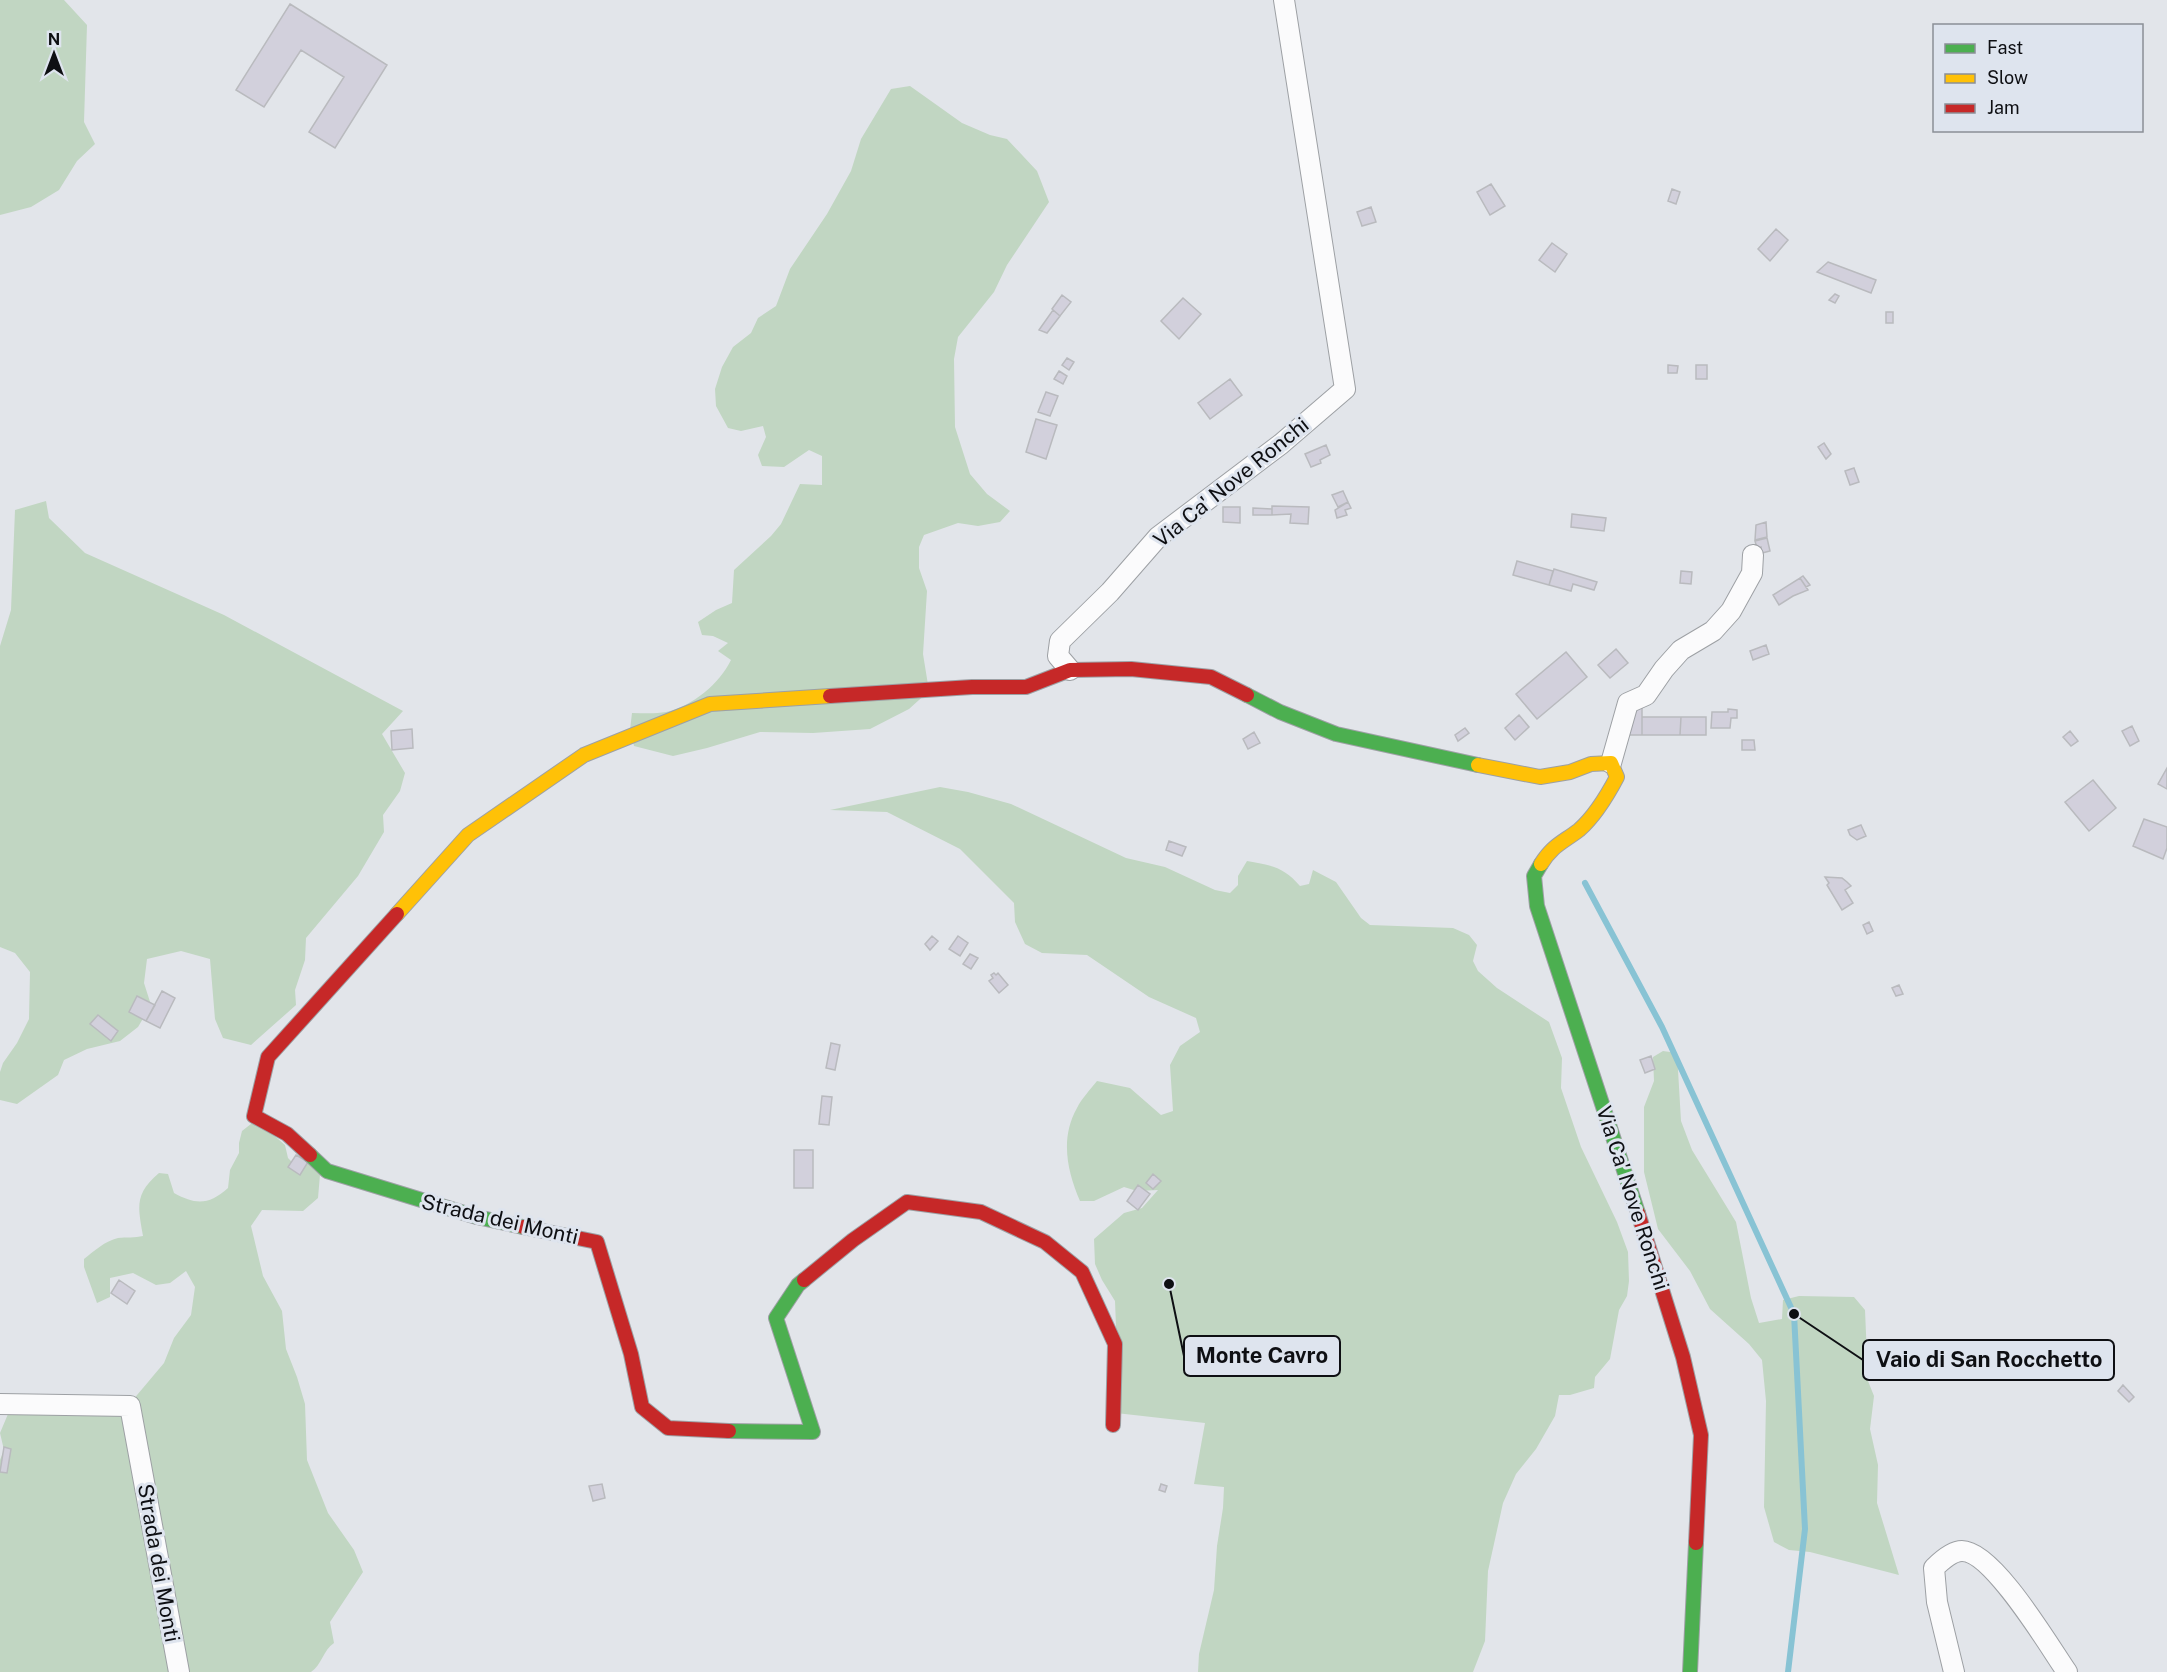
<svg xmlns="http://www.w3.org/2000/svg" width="2167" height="1672" viewBox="0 0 2167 1672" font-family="'Public Sans',sans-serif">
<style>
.green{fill:#c1d6c2}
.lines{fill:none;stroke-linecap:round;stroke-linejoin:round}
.stream{stroke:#88c3d4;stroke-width:6}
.building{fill:#d2d0dc;stroke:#b9babe;stroke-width:1.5}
.street-casing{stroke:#9da0a4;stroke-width:22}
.fast-casing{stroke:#9da0a4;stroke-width:16}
.slow-casing{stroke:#9da0a4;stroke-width:16}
.jam-casing{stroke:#9da0a4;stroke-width:16}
.street{stroke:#fbfbfc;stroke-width:20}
.fast{stroke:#4caf50;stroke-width:14}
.slow{stroke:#ffc107;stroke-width:14}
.jam{stroke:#c62828;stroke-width:14}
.labels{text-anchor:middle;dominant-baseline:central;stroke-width:6;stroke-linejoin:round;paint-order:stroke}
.street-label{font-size:21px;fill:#0e0f13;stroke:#dee4ee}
.leader{fill:none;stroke:#0e0f13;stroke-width:2}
.callout-dot{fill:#0e0f13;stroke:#dee4ee;stroke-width:2}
.callout{fill:#dee4ee;stroke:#0e0f13;stroke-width:2}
.callout-label{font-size:22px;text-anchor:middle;font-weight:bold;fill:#0e0f13}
</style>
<rect width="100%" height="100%" fill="#e2e5ea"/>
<path class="green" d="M0 0H64L87 25 84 122 95 144 77 161 59 190 31 207 0 215Z
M910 86 962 123 990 135 1007 139 1037 171 1049 202 1007 265 994 292 958 337 954 359 955 427 970 474 987 494 1010 511 1000 522 978 526 958 523 924 535 919 547V568L927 591 923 654 929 691 909 709 870 729 813 733 760 732 707 748 673 756 634 746 630 730 632 713C643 713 655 714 666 712 693 706 719 684 731 660L718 651 728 643 713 636 702 635 698 622 716 610 732 603 734 570 771 536 781 524 800 484 822 485V456L809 450 784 467 762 466 758 455 766 437 763 426 741 431 728 428 716 406 715 389 722 367 733 347 751 333 758 318 776 306 790 269 827 214 851 171 861 139 891 89Z
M46 501 49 518 85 553 224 615 403 711 382 734 405 773 400 791 383 815 384 832 358 876 306 938 305 960 295 990 296 1005 251 1045 223 1038 215 1019 210 959 181 951 147 959 144 983 151 1005 138 1027 120 1041 87 1049 64 1060 58 1075 17 1104 0 1100V1072L3 1063 17 1043 29 1019 30 972 15 953 0 947V646L11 610 15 510Z
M940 787 968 792 1011 804 1126 858 1165 867 1215 890 1230 893 1238 885V876L1247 861C1271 865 1284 867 1300 886L1309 884 1313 870 1336 882 1361 918 1370 925 1453 928 1469 935 1477 945 1473 961 1478 971 1497 988 1549 1022 1562 1058 1561 1088 1581 1147 1617 1222 1628 1252 1629 1281 1627 1296 1619 1310 1610 1359 1595 1377 1594 1388 1570 1395H1559L1555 1416 1536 1449 1516 1474 1503 1503 1488 1571 1485 1641 1473 1672H1198L1199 1654 1214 1590 1217 1546 1223 1508 1224 1487 1194 1484 1205 1423 1116 1413 1118 1377 1115 1301 1102 1280 1095 1264 1094 1239 1124 1213 1142 1208 1158 1190 1137 1191 1124 1187 1094 1201H1080C1067 1171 1060 1138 1077 1108 1082 1098 1090 1090 1097 1081L1130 1088 1161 1115 1173 1111 1170 1065 1180 1046 1200 1032 1196 1018 1149 997 1087 955 1042 953 1025 944 1015 922 1014 903 960 849 887 812 830 810Z
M1663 1051 1677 1053 1681 1121 1692 1150 1736 1222 1751 1298 1759 1323 1782 1319 1783 1300 1799 1296 1854 1297 1865 1310 1868 1381 1874 1396 1870 1429 1878 1465 1877 1503 1899 1575 1810 1552 1789 1550 1774 1542 1764 1507 1766 1401 1762 1360 1749 1344 1710 1309 1690 1271 1658 1229 1644 1172V1107L1654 1081 1653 1057Z
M256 1120 285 1145 288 1158 294 1164 321 1163 318 1198 303 1211 262 1210 251 1226 263 1276 282 1311 286 1349 297 1377 305 1404 307 1460 328 1513 354 1550 363 1572 330 1622 334 1643C323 1650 322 1665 311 1672H0V1460L4 1450 0 1433 8 1414 132 1401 164 1363 174 1338 191 1315 195 1287 186 1271 170 1283 156 1285 133 1273 110 1278V1297L97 1303 84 1267V1259C94 1251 105 1241 118 1238 126 1237 135 1238 143 1236 138 1207 134 1194 159 1173L168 1174 174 1193C196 1205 209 1205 228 1188L230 1170 239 1153V1143L242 1131Z"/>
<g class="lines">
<path class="stream" d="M1585 883 1662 1027 1794 1314 1805 1529 1788 1672"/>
</g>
<path class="building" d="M290 4 387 65 335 148 309 132 344 77 301 50 264 107 236 90Z
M1491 184 1505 206 1490 215 1477 192Z
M1672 189 1680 192 1676 204 1668 201Z
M1371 207 1376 222 1362 226 1357 212Z
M1776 229 1788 240 1770 261 1758 249Z
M1552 243 1567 254 1555 272 1539 260Z
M1828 262 1876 280 1871 293 1817 272Z
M1835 294 1839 296 1835 303 1829 300Z
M1062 295 1071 302 1060 316 1052 309Z
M1183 298 1201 314 1179 339 1161 321Z
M1053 310 1060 316 1047 333 1039 330Z
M1886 312H1893V323H1886Z
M1067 358 1074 362 1069 370 1062 365Z
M1668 365 1678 366 1677 373H1668Z
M1696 365H1707V379H1696Z
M1059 371 1067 376 1063 384 1054 379Z
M1230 379 1242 395 1210 419 1198 403Z
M1046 392 1058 396 1050 416 1038 412Z
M1036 419 1057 425 1046 459 1026 452Z
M1824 443 1831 454 1826 459 1818 447Z
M1326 445 1330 455 1320 460 1321 463 1311 467 1305 454Z
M1854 468 1859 482 1850 485 1845 471Z
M1343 491 1348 502 1338 507 1332 495Z
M1348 502 1351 508 1345 510 1347 515 1337 518 1335 510Z
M1272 506 1309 507 1308 524 1290 523 1291 514 1272 515Z
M1223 507H1240V523L1223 522Z
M1253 508 1272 509V515H1253Z
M1572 514 1606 518 1604 531 1571 527Z
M1766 522 1767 537 1755 540 1756 525Z
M1767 538 1770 551 1762 553 1761 547 1757 548 1755 541Z
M1517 561 1553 571 1549 585 1513 575Z
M1554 569 1597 582 1594 590 1573 584 1571 591 1549 585Z
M1681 571 1692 572 1691 584 1680 583Z
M1803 576 1810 585 1806 587 1800 578Z
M1800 578 1808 590 1793 596 1779 605 1773 595Z
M1766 645 1769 654 1753 660 1750 651Z
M1616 649 1628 663 1610 678 1598 665Z
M1566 652 1587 677 1537 719 1516 694Z
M1631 708H1642V735H1619Z
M1728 709 1737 710V718H1731L1730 728H1711L1712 712H1728Z
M1519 715 1529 727 1515 740 1505 728Z
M1642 717H1681L1680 735H1642Z
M1681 717H1706V735H1680Z
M2132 726 2139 741 2130 746 2122 731Z
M1465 728 1469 733 1458 741 1455 735Z
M412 729 413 748 392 750 391 731Z
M2070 731 2078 741 2071 746 2063 737Z
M1254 732 1260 743 1248 749 1243 739Z
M1742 740H1754L1755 750H1742Z
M2167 768V789L2158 784Z
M2093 780 2116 808 2089 831 2065 802Z
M2144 819 2167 827V848L2163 859 2133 846Z
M1861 825 1866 836 1857 840 1850 835 1848 830Z
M1169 841 1186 847 1182 856 1166 850Z
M1825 877 1842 878 1847 882 1851 886 1845 890 1853 903 1842 910 1827 885 1829 883Z
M1869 922 1873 931 1867 934 1863 925Z
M932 936 938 941 930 950 925 944Z
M958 936 968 943 960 956 949 949Z
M970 954 978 958 971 969 963 964Z
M994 973 996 975 998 973 1008 985 999 993 989 981 993 978 991 975Z
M1899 985 1903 994 1896 996 1892 988Z
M162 991 175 998 160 1028 146 1021Z
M137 996 155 1005 146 1021 129 1012Z
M98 1015 118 1031 111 1041 90 1024Z
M831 1043 840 1045 835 1070 826 1068Z
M1651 1056 1655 1069 1645 1073 1640 1060Z
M822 1096 832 1097 829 1125 819 1124Z
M794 1150H813V1188H794Z
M296 1155 308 1162 300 1175 288 1167Z
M1153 1174 1161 1181 1153 1189 1146 1183Z
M1138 1185 1150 1194 1138 1210 1127 1201Z
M119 1280 135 1291 127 1304 111 1293Z
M2123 1385 2134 1397 2129 1402 2118 1391Z
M4 1447 11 1449 7 1473 0 1472Z
M602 1484 605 1498 593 1501 589 1486Z
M1161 1484 1167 1486 1165 1492 1159 1490Z"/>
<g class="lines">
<g class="street-casing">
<path id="street" d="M1070 670 1058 656 1060 641 1110 592 1158 537 1281 444 1345 389 1284 0
M1611 763 1628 703 1646 695 1664 669 1681 650 1713 631 1731 611 1752 573 1753 555
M0 1404 130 1406 179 1672
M1954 1672 1937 1602 1934 1568C1941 1561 1952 1551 1962 1551 1993 1551 2049 1646 2067 1672"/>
</g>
<g class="fast-casing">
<path id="fast" d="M1247 695 1280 712 1336 734 1478 765
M1541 864 1534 876 1537 906 1638 1213
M310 1155 327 1171 477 1217 523 1227
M729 1431 813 1432 776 1318 798 1285 804 1280
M1690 1672 1696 1543"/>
</g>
<g class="slow-casing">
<path id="slow" d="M1478 765 1540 777 1570 772 1591 764 1611 763 1617 777C1607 796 1595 816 1579 830 1562 843 1553 845 1541 864
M397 914 468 835 584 755 710 704 830 696"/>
</g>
<g class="jam-casing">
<path id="jam" d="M830 696 972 687H1026L1070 670 1131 669 1211 677 1247 695
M310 1155 287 1134 254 1116 268 1057 397 914
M1638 1213 1683 1357 1701 1435 1696 1543
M523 1227 597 1242 631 1354 642 1407 668 1428 729 1431
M804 1280 853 1240 907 1202 981 1212 1045 1242 1082 1272 1115 1344 1113 1425"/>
</g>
<use href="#street" class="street"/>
<use href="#fast" class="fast"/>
<use href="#slow" class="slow"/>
<use href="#jam" class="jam"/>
</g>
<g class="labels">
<g class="street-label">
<text transform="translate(1231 482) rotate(-39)">Via Ca' Nove Ronchi</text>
<text transform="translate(1633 1198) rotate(72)">Via Ca' Nove Ronchi</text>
<text transform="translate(500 1219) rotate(13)">Strada dei Monti</text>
<text transform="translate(159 1563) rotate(80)">Strada dei Monti</text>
</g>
</g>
<path class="leader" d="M1169 1284L1184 1356M1794 1314L1863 1360"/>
<g class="callout-dot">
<circle cx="1169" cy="1284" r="6"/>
<circle cx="1794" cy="1314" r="6"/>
</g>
<g class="callout">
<rect x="1184" y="1336" width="156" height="40" rx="6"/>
<rect x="1863" y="1340" width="251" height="40" rx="6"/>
</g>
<g class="callout-label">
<text x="1262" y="1363">Monte Cavro</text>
<text x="1989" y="1367">Vaio di San Rocchetto</text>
</g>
<rect x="1933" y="24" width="210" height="108" fill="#dee4ee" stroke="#8b8f96" stroke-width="1.5"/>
<rect x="1945" y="44" width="30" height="9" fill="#4caf50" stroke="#8b8f96" stroke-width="1.5"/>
<text x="1987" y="54" font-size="18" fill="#0e0f13">Fast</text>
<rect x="1945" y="74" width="30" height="9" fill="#ffc107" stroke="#8b8f96" stroke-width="1.5"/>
<text x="1987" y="84" font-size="18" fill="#0e0f13">Slow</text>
<rect x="1945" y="104" width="30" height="9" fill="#c62828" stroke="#8b8f96" stroke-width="1.5"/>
<text x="1987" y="114" font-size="18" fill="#0e0f13">Jam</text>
<g transform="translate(54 54)" stroke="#dee4ee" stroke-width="4.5" paint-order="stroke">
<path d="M0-4.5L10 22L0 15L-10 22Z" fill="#0e0f13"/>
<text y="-9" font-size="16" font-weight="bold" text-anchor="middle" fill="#0e0f13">N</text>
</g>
</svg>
